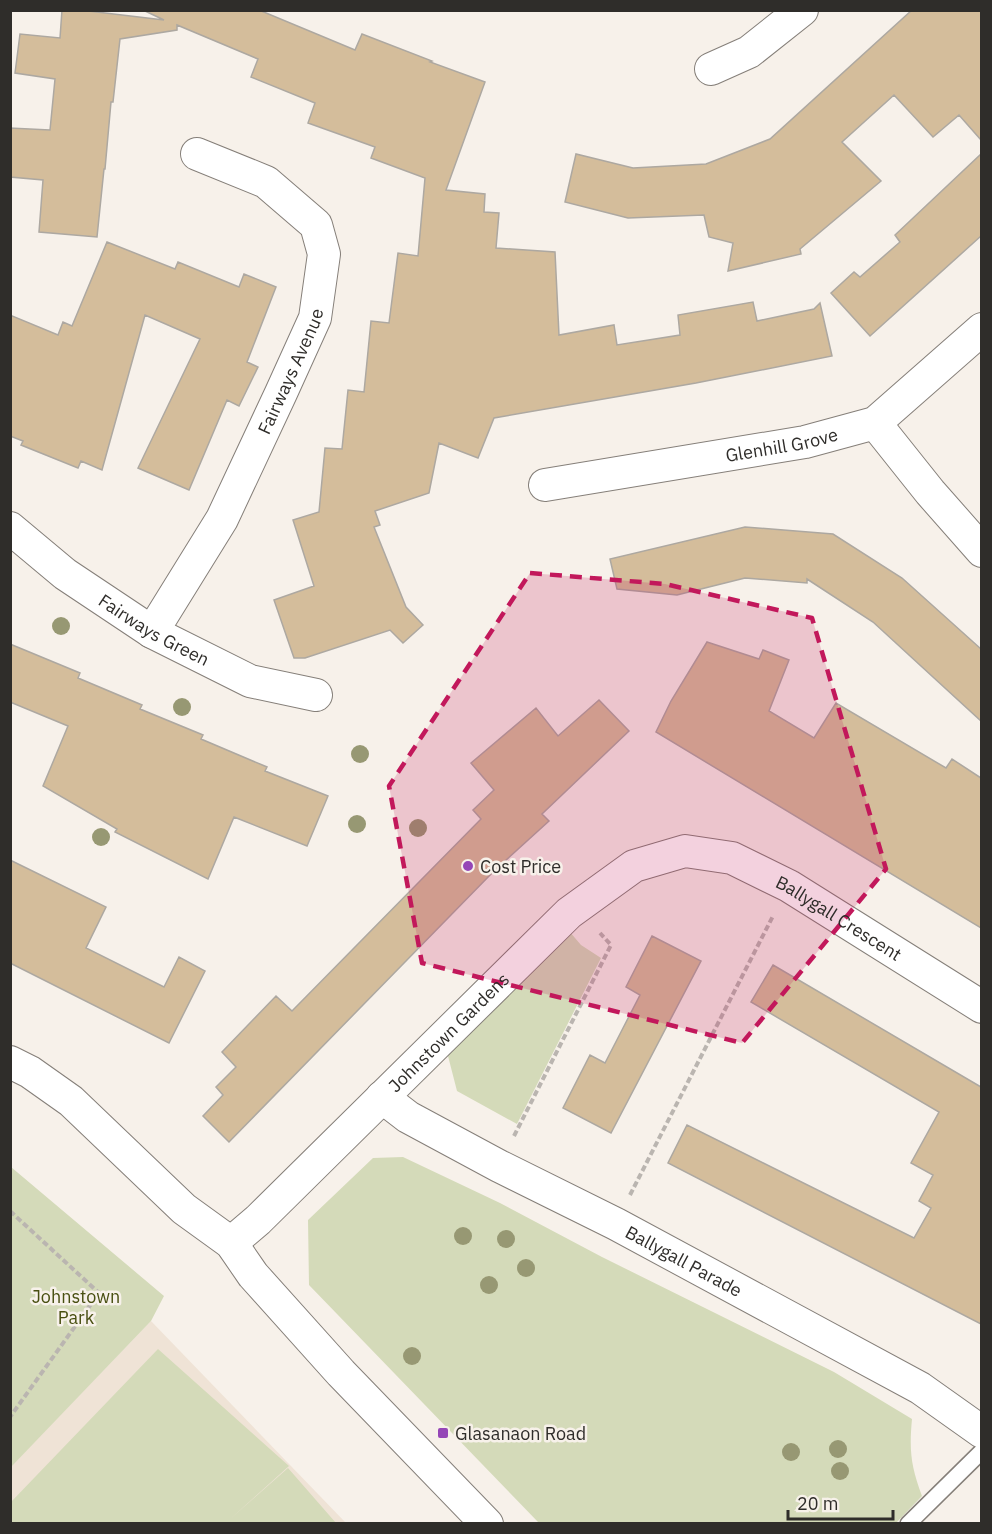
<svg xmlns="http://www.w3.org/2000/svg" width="992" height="1534" viewBox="0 0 992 1534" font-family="'IBM Plex Sans',sans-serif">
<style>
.built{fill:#efe3d6}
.green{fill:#d4dab9}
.building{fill:#d4bd9b;stroke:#ada8a1;stroke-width:1.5}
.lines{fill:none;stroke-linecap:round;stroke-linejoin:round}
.lane-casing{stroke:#857f79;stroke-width:18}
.street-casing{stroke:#857f79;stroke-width:34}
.path{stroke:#bab5b0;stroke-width:4;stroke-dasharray:6 3;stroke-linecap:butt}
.lane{stroke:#fff;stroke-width:15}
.street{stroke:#fff;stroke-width:32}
.tree{fill:#979873}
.marked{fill:#c2185b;fill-opacity:0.2;stroke:#c2185b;stroke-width:4.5;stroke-dasharray:12 8;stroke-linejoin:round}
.poi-dot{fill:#9546b7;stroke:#f7f1ea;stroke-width:2}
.labels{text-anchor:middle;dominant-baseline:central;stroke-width:5;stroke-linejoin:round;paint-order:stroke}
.street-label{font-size:18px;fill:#2f2d2a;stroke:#f7f1ea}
.poi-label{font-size:18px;fill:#2f2d2a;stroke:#f7f1ea;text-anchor:start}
.park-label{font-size:18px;fill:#484f11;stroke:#f7f1ea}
</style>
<rect width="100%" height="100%" fill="#f7f1ea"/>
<path class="built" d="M151 1321 346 1523H11L10 1467Z"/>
<path class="green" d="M569 931 581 945 601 958 517 1124 457 1091 448 1056 467 1013Z
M403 1157 500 1203 602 1257 834 1372 912 1419C909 1451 911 1466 922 1496L896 1523H539L309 1285 308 1220 373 1158Z
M11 1167 164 1296 151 1321 11 1467Z
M158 1349 289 1466 229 1520 288 1468 336 1523H11V1502Z"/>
<path class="building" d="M62 10H80L164 20 143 10H259L355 50 362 34 432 61 430 62 485 82 446 190 485 194 484 212 499 213 496 248 555 252 559 335 614 325 617 345 680 335 678 315 753 302 757 321 814 309 820 303 832 356 696 383 494 418 478 458 439 443 429 493 375 511 380 525 374 527 406 607 423 625 403 643 390 630 305 658H294L274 600 314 586 293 520 319 512 325 448 342 449 348 390 364 392 371 321 389 323 398 253 418 256 425 178 371 158 375 147 308 123 315 103 251 77 258 59 177 25V30L120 39 113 102H111L105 169H104L97 237 39 232 43 180 10 177V128L50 130 55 79 15 73 20 34 60 38Z
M912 10H981V140L959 115 933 137 894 95 842 142 881 181 800 249 801 254 728 271 733 243 709 237 704 215 628 218 565 202 576 154 633 168 706 164 770 139Z
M981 154V236L870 336 831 293 854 272 860 277 900 242 895 235Z
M107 242 175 269 178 262 239 287 244 274 276 287 247 362 258 367 239 406 227 400 189 490 138 468 200 339 145 315 102 470 81 461 78 468 21 445 23 441 10 436V315L58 335 63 322 72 326Z
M745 527 833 534 902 578 981 649V721L873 622 807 579V583L745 578 677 595 617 589 610 559Z
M707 642 759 659 763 650 789 660 769 711 814 738 836 703 946 768 952 759 981 778V928L656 732 671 701Z
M10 644 80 673 78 678 142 705 140 709 203 735 201 739 267 767 265 771 328 796 307 846 234 817 208 879 115 832 117 829 43 786 68 726 10 702Z
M599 700 629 731 542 814 549 821 493 872 229 1142 203 1116 223 1095 216 1087 236 1067 222 1052 276 996 292 1011 481 819 473 810 494 790 471 763 536 708 558 736Z
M10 860 106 907 86 948 164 987 179 957 205 971 169 1043 10 963Z
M652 936 701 961 611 1133 563 1108 590 1055 605 1063 622 1030 640 995 626 987Z
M773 965 981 1087V1324L668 1163 687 1125 914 1238 931 1208 919 1201 933 1175 911 1163 939 1112 751 1002Z"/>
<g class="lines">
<g class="lane-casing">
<path id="lane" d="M908 1524 982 1451"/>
</g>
<g class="street-casing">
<g id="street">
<path d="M711 69 749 52 802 10"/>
<path d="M875 423 930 492 982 551"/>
<path id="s1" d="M545 485 805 442 875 423 982 329"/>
<path id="s2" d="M10 528 65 574 152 632 250 681 316 695"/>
<path id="s3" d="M152 632 222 519 281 393 315 318 324 254 316 225 266 182 197 154"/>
<path d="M10 1062 30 1072 71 1101 184 1209 231 1243 253 1275 341 1373 487 1524"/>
<path id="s4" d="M382 1097 408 1117 499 1166 616 1224 920 1388 982 1432"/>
<path id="s5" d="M231 1243 258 1220 569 913 634 866 685 851 732 858 789 886 982 1007"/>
</g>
</g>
<path class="path" d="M514 1136 611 945 600 933
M630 1195 773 916
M10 1211 99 1293 10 1417"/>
<use href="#lane" class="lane"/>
<use href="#street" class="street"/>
</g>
<g class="tree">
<circle cx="61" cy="626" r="9"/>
<circle cx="182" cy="707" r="9"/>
<circle cx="360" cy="754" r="9"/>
<circle cx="357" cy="824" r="9"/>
<circle cx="418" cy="828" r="9"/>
<circle cx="101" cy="837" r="9"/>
<circle cx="463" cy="1236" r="9"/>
<circle cx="506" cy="1239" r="9"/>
<circle cx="526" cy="1268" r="9"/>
<circle cx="489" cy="1285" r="9"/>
<circle cx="412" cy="1356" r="9"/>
<circle cx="838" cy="1449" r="9"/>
<circle cx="791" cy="1452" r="9"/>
<circle cx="840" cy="1471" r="9"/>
</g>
<path class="marked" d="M530 573 665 584 812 618 886 869 742 1043 422 963 389 786Z"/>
<g class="poi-dot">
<circle cx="468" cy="866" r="6"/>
<rect x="437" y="1427" width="12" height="12" rx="3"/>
</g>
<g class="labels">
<g class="street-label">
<text stroke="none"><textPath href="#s3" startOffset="296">Fairways Avenue</textPath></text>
<text stroke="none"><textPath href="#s1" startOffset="240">Glenhill Grove</textPath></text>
<text stroke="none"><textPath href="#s2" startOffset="177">Fairways Green</textPath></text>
<text stroke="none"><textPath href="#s5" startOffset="776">Ballygall Crescent</textPath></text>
<text stroke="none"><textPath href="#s5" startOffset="303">Johnstown Gardens</textPath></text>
<text stroke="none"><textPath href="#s4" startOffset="344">Ballygall Parade</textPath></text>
</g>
<g class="poi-label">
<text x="480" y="866">Cost Price</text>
<text x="455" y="1433">Glasanaon Road</text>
</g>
<g class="park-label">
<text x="76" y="1296">Johnstown<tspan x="76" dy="21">Park</tspan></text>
</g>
</g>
<rect width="992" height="1534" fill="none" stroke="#2f2d2a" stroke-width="24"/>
<path d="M788 1510v9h105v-9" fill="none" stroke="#2f2d2a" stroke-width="3"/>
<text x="797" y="1510" font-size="18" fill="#2f2d2a" stroke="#f7f1ea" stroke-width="4.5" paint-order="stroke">20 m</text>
</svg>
